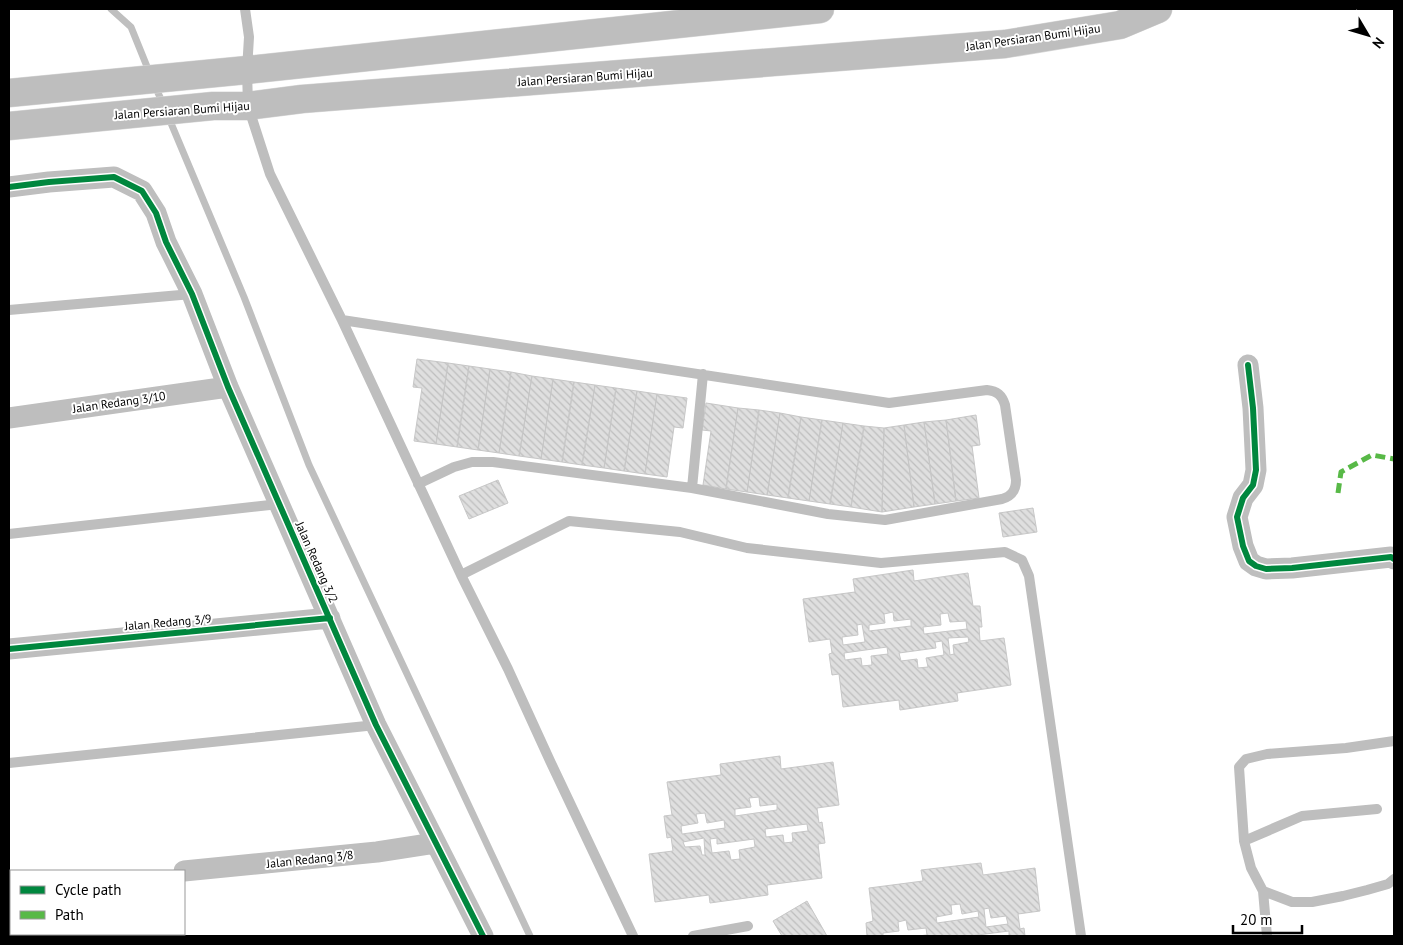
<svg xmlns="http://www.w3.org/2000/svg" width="1403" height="945" viewBox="0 0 1403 945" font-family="'PT Sans',sans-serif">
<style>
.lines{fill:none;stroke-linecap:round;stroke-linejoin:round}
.stream{stroke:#bfbfbf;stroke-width:7}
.building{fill:url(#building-back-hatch);stroke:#c7c7c7;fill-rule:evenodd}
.primary-casing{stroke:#dbdbdb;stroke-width:29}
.service{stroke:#bebebe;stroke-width:10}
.minor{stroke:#bebebe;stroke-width:21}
.primary{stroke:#bebebe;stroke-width:28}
.quiet{stroke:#58b947;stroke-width:5;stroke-dasharray:10 5;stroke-linecap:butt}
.cycleway-casing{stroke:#fff;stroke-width:9}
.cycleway{stroke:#00873e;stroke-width:6}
.labels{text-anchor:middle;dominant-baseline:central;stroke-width:4;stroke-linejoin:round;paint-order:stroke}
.street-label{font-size:12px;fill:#000;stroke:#fff}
</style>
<defs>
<pattern id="building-back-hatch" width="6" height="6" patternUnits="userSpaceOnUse" patternTransform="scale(1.25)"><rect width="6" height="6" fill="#dfdfdf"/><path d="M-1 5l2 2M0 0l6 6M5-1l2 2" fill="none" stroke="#bebebe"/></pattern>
</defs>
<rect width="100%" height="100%" fill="#fff"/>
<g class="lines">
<path class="stream" d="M111 9 131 27 150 74
M154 84 164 106
M168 116 244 297 309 465 530 936"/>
</g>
<path class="building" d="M417 359 448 363 436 444 414 441 422 388 413 387Z
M448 363 469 366 457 447 436 444Z
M469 366 490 369 478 450 457 447Z
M490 369 511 372 499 453 478 450Z
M511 372 532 376 519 456 499 453Z
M532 376 553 379 541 459 519 456Z
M553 379 574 382 562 462 541 459Z
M574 382 595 385 582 465 562 462Z
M595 385 616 388 604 468 582 465Z
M616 388 637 391 624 471 604 468Z
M637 391 657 394 645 474 624 471Z
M657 394 687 398 683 428 674 427 667 477 645 474Z
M706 403 738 408 726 489 703 485 711 431 702 430Z
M738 408 759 410 747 492 726 489Z
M759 410 780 413 767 495 747 492Z
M780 413 801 417 788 498 767 495Z
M976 415 980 445 972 446 979 498 956 501 946 420Z
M801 417 822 420 809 501 788 498Z
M822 420 843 423 830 504 809 501Z
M946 420 956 501 935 504 924 422Z
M924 422 935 504 914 507 904 425Z
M843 423 864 426 851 507 830 504Z
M904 425 914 507 882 512 884 428Z
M864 426 884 428 882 512 851 507Z
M498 480 508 503 469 519 459 496Z
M1033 508 1037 532 1003 537 999 513Z
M913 570 914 581 968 573 973 606H980L982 627H979L980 641 1004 638 1011 685 957 693 958 701 900 710 899 700 843 707 839 674 832 675 829 654 832 653 830 639 809 642 803 599 855 592 853 579ZM893 612 894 621 911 619V626L869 631V625L885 623 884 614ZM948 613 950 622 966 621 967 629 924 634 923 627 941 625 940 614ZM862 624 865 642 843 645 842 637 858 635 857 625ZM968 637 969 642 953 645 954 654 950 655 948 638ZM942 641 944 655 926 658 928 667 918 668 917 659 901 661 899 653 936 648 935 642ZM887 647 888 654 871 656 872 665 862 666 861 658 845 660 844 653Z
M780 756 781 769 833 762 839 805 817 808 819 823 822 822 825 843 818 844 822 878 767 885 768 895 710 903 709 895 655 902 649 854 673 851 671 837 667 838 664 816 672 815 667 782 721 775 720 764ZM759 797 760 806 777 804V810L735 816V809L751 807 749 798ZM705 813 707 823 724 820 725 828 682 834 681 826 698 823 696 814ZM807 824 808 831 792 833 793 842 784 843 783 835 766 837 765 829ZM704 838 705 855H702L700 846 685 847 683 842ZM717 838V844L754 839 755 847 739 850 740 859 731 860 729 851 712 853 710 839Z
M981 863 983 875 1035 868 1040 911 1018 914 1020 929 1024 928 1025 936H1009V931L970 936H918L927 935 926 928 908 930 906 920 898 922 899 931 883 933V936H867L866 923 873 921 869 888 923 881 921 870ZM960 904 962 914 978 911 979 917 937 923 936 917 952 914 951 905ZM989 908 991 918 1006 916 1008 924 986 927 984 909Z
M807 901 827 936H782L773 921Z"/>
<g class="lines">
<g class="primary-casing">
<path id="primary" d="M9 93 247 70 820 9
M9 126 213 106H248L302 99 1005 44 1120 25 1158 9"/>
</g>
<path class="service" d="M245 9 249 37 247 70 248 106 270 174 342 320 461 575 508 669 551 763 633 936
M9 310 192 294
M342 320 889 403 987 390C997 391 1002 395 1005 405L1016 480C1016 490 1012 496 1002 499L885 520 828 514 692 488 493 462H472L454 467 418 484
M692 488 703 374
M9 534 279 504
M461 575 569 521 680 532 747 548 881 563 1005 552 1022 560 1029 576 1081 936
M9 763 376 725
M1244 841 1302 816 1377 809
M1263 891 1292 902H1312L1343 896 1367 890 1388 884 1394 879
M693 936 748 926
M1267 936 1263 891 1251 868 1244 841 1239 767 1246 759 1267 754 1346 748 1394 741"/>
<path class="minor" d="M9 187 49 182 114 177 142 191 156 213 166 242 192 294 228 387 376 725 483 936
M1248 365 1253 408 1256 470 1253 485 1243 498 1237 517 1243 546 1249 561 1256 566 1266 569 1292 568 1391 557 1394 559
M9 418 228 387
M9 649 330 618
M184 871 377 852 435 843
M9 889H11"/>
<use href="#primary" class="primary"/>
<path class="quiet" d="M1338 493 1341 472 1372 455 1394 459"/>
<g class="cycleway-casing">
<path id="cycleway" d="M9 187 49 182 114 177 142 191 156 213 166 242 192 294 228 387 376 725 483 936
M1248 365 1253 408 1256 470 1253 485 1243 498 1237 517 1243 546 1249 561 1256 566 1266 569 1292 568 1391 557 1394 559
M9 649 330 618"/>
</g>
<use href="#cycleway" class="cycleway"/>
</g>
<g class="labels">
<g class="street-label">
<text transform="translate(1033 37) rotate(-8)">Jalan Persiaran Bumi Hijau</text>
<text transform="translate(585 77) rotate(-4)">Jalan Persiaran Bumi Hijau</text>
<text transform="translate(182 110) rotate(-4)">Jalan Persiaran Bumi Hijau</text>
<text transform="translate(119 402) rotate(-8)">Jalan Redang 3/10</text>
<text transform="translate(317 562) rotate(66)">Jalan Redang 3/2</text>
<text transform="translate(168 622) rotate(-5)">Jalan Redang 3/9</text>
<text transform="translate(310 859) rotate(-6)">Jalan Redang 3/8</text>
</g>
</g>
<rect width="1403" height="945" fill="none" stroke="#000000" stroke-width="20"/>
<rect x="10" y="870" width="175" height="65" fill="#ffffff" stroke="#999999"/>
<rect x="20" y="886" width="25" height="8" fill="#00873e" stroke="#999999"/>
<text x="55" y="895" font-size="15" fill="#000000">Cycle path</text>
<rect x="20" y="911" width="25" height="8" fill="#58b947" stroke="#999999"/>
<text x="55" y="920" font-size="15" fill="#000000">Path</text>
<g transform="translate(1368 35) rotate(128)" stroke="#ffffff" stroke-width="4" paint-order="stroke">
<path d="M0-4L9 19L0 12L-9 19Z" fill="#000000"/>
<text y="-8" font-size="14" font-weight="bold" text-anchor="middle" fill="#000000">N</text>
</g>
<path d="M1233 925v8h69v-8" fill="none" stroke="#000000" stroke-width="2.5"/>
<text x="1240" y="925" font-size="15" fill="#000000" stroke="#ffffff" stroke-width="4" paint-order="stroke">20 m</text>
</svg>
